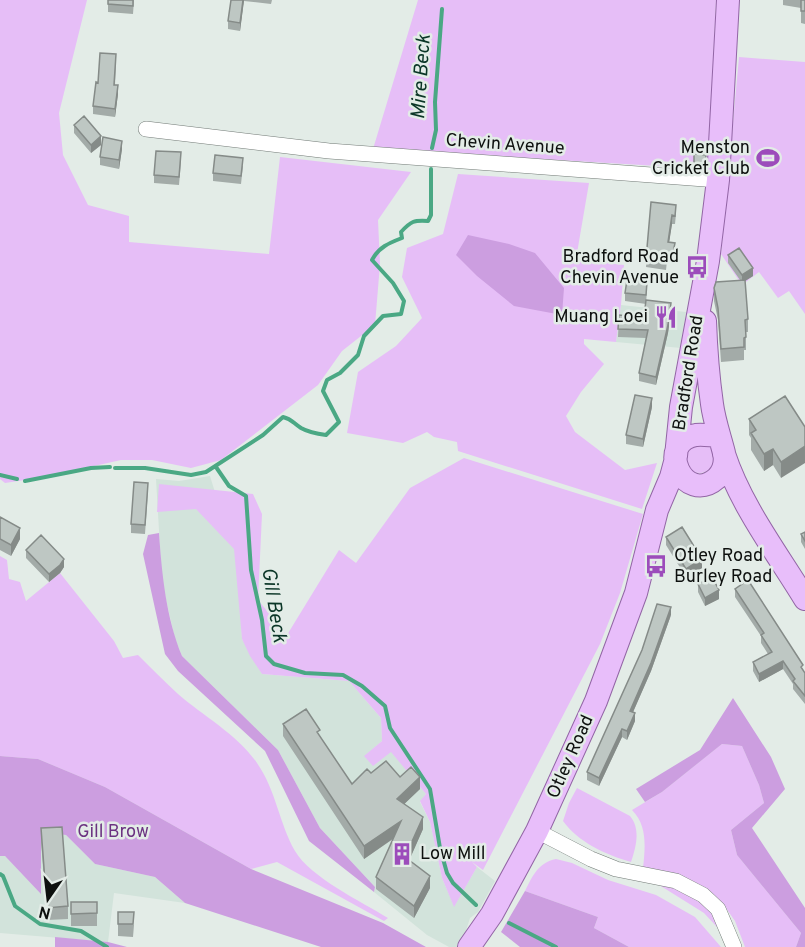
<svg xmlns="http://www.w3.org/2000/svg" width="805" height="947" viewBox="0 0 805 947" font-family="Overpass,sans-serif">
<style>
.built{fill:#d2e3db}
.green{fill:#e6bef7}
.forest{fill:#cc9ee0}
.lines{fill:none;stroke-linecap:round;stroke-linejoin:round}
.stream{stroke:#4aa884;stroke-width:4}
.street-casing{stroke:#737b77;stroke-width:16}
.primary-casing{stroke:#9265a5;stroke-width:24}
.street{stroke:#fff;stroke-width:15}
.primary{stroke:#e8befa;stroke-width:22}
.wall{fill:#a3aba8}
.shaded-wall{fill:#858b88}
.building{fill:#bec7c3;stroke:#858b88;stroke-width:1.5}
.labels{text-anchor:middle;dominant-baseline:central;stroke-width:5;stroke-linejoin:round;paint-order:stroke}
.street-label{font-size:18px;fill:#0d100e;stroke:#e3ece7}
.poi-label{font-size:18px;fill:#0d100e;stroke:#e3ece7;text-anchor:end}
.park-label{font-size:18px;fill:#6b3281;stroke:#e3ece7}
.water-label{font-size:20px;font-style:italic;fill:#0b3627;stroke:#e3ece7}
</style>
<rect width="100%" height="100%" fill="#e3ece7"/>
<path class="built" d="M621 305 686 312 681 348 616 342Z
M210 476 218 502 237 527 242 639 262 674 349 681 381 718 382 741 365 756 391 751 426 794 420 802 430 822 442 878 454 906 477 867 495 881 478 912 470 918 462 943 459 947H449L427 935 374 892 375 887 320 828 278 750 182 656 175 639 162 582 156 479 179 481Z
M41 832 66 835 95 864 155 877 185 903 114 893 108 942 0 933V856H5L41 893Z"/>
<path class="green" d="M0 0H87L59 113 63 155 88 205 129 216V242L269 254 280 157 411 172 378 220 380 264 375 325 342 351 318 385 221 460 191 468 152 460H121L45 477 5 483 0 479Z
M418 0H716L708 169 373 149Z
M739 57 805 62V314L789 291 778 298 759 272 742 285 721 254Z
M458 174 589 183 576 259 624 265 621 305 616 342 584 339V344L604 364 581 392 566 416 575 432 625 470 657 463 642 509 458 451 457 442 434 437 427 432 403 443 347 433 358 372 396 346 422 318 402 277 407 248 443 234Z
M710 445 714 449V466C704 474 700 475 688 470L685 448Z
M464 458 643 514 620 593 600 644 483 870 472 862 477 867 454 907 442 878 430 822 420 801 426 794 391 752 373 766 364 756 382 741 381 718 349 681 262 674 250 656 242 639 234 549 196 509 157 512 159 484 253 494 262 514 258 600 287 635 339 550 356 563 410 488Z
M0 556 7 560 9 579 20 582 26 601 60 573 114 641 123 658 138 655C151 668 164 681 178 694 203 716 237 734 257 763 276 790 279 823 295 851 310 877 362 902 388 918L384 921 277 862 251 869 105 787 38 759 0 756Z
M722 744 742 746 759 785 764 803 731 830 737 855 801 933 796 947H745L735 921 723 904 643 869C645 848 648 826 632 810L662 792Z
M577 788 630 816C641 829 636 847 631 862 606 855 578 842 563 821L569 803Z
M556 859 572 863 608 880 656 895 695 917 721 947H629L594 928 598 917 525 891C533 875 538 863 556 859Z
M656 883 675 886 713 910 728 939 704 913Z"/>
<path class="forest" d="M468 235 509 244 535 253 564 288 562 315 514 306 477 276 456 255Z
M159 533C162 575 166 617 182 656L278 750 320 828 375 887 374 892 309 841 265 751 178 671 165 654 143 554 148 535Z
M733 698 771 757 785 789 752 828 805 908V947H796L801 933 737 855 731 830 764 803 759 785 742 746 722 744 662 792 645 802 636 789 700 750Z
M0 756 38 759 105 787 251 869 383 923 426 947H321L185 903 155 877 95 864 66 835 41 832V894L5 856H0Z
M525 891 598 917 594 928 629 947H520L501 932Z
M55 937 108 942 127 947H55Z"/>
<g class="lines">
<path class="stream" d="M432 148 436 130 435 102 442 9
M216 467 229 486 246 496 251 570 262 620 266 656 274 664 305 673 343 675 362 686 385 706 390 728 430 789 440 848 447 873 453 883 476 905
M115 468H145L191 475 206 472 263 435 283 417C292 419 293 423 301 428 308 432 318 434 326 435L339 422 323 391 327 380 340 373 358 355 364 336 383 316 401 314 404 301 393 283 372 260C379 247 389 243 402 238L401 232C411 221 414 220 428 221L431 215V169
M0 475 17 479
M25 481 91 468 110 467
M0 874 3 876 15 906 40 924 81 931 107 947
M509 923 556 947"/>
<g class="street-casing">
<path id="street" d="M146 129 329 151 718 180
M537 831 591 859 616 869 676 881 703 895 718 909 734 947"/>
</g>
<g class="primary-casing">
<path id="primary" d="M705 321C706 349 708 376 712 404 714 420 720 437 724 453 726 462 724 471 717 478 684 507 654 442 696 435 704 434 712 436 719 436
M724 454C741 506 777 553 805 599
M676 456 681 407 708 261 718 180 728 0
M469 947 492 914 537 831 596 701 636 593 657 510 671 477 675 462"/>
</g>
<use href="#street" class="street"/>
<use href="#primary" class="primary"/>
</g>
<path class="wall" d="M108 0H134L133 14 108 12Z
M231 0H272L271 4 244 1 240 31 228 29V21Z
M783 0H805V24L801 23V8L783 5Z
M116 63 115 85 118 94 115 117 93 114V106L98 83Z
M74 125 101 145 91 153 74 133Z
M122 149 119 169 100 165V157Z
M694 154 706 155 705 169 694 168Z
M181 161 179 185 154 183V175Z
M243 166 241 184 213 181V173Z
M651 202 676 214 675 224H672L669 242 675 251 673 262 667 261 666 270 646 267Z
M728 255 753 276 745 281 748 319V332H746V350H744V360L721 362 718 320 714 301V288L740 280 728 263Z
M647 290 646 304 625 301V293Z
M671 311 668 333 656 385 639 381V373L646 338 618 337 619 315 644 317Z
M785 396 781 478 773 465 764 471 751 450V438L749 435V419Z
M652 407 643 447 626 444V435Z
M148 491 145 534 131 533V524Z
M0 517 20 539 11 556 0 550Z
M805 532V549L801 542V534Z
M666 537 702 568 686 577 666 545Z
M26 550 64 567 60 573 49 582 26 558Z
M698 584 719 599 705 606 698 592Z
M735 589 805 673V704L793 689V684L783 669 759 682 753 671V662L768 654 761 643V636L735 597Z
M671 615 651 671 633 712 635 721 627 740 622 737 599 786 587 780V772Z
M283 724 320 737 352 784 371 773 400 777 420 789 404 804 423 829 409 860 430 888 414 918 376 889V877L393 839 364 859 283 736Z
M41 828 68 906V919L47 920 41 841Z
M71 902H97V926H71Z
M118 912 134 925 133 937 118 936Z"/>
<path class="shaded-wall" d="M243 0H244L240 31V23Z
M118 85V94L115 117V109Z
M101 136V145L91 153V145Z
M122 141V149L119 169V160Z
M672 215V224L668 250V242Z
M753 268V276L742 283V275Z
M671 303V311L668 333 656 385V377Z
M652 398V407L643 447V439Z
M805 446V463L781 478V462Z
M773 449V465L764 471V454Z
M20 528V539L11 556V545Z
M64 559V567L60 573 49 582V574Z
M702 559V568L686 577V569Z
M719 590V599L705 606V598Z
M671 607V615L651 671 630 719V711Z
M783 661V669L759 682V674Z
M635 713V721L627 740V731Z
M622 729V737L599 786V778Z
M420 777V789L397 811V799Z
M423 817V829L405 870V857Z
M401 821V833L364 859V846Z
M430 876V888L414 918V906Z"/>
<path class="building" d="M108 0H133V6L108 4Z
M231 0H243L240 23 228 21Z
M801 0H805V11H801Z
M100 53 116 54 114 85H118L115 109 93 106 96 82 98 83Z
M84 116 101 136 91 145 74 125Z
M103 137 122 141 119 160 100 157Z
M156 151 181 152 179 177 154 175Z
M694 154 706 155 705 165 694 164Z
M215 155 243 158 241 176 213 173Z
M651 202 676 205 675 216 672 215 668 242 675 243 673 253 667 252 666 261 646 259Z
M739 248 753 268 742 275 728 255Z
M627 280 647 282 646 295 625 293Z
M745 280 748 319 745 320 746 337 744 338V347L721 349 718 308 714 288 716 282Z
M646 300 671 303 668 325 656 377 639 373 648 330 618 329 619 315 644 317Z
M635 395 652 398 643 439 626 435Z
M785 396 805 427V446L781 462 773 449 764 454 751 433 756 430 749 419Z
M134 482 148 483 145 525 131 524Z
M0 517 20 528 11 545 0 539Z
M682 527 702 559 686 569 666 537Z
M805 532V541L801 534Z
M41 535 64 559 60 565 49 574 26 550Z
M712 577 719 590 705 598 698 584Z
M748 580 803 665 801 667 805 673V696L793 681 795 679 783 661 759 674 753 662 772 652 761 635 764 633 735 589Z
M657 604 671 607 651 663 630 711 635 713 627 731 622 729 599 778 587 772 642 650Z
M306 709 320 730 317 732 352 784 367 769 371 773 386 761 400 777 411 767 420 777 397 799 423 817 405 857 430 876 414 906 376 877 401 821 364 846 283 724Z
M62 827 68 906 47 908 41 828Z
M71 902H97V913L71 914Z
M118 912H134L133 924H118Z"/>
<defs>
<g id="stadium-bare" transform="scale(1.8)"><path d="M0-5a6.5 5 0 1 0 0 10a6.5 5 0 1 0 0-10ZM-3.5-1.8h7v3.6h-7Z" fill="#9c4cbb" stroke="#e3ece7" stroke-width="2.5" paint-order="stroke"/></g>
<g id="bus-bare" transform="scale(1.8)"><path d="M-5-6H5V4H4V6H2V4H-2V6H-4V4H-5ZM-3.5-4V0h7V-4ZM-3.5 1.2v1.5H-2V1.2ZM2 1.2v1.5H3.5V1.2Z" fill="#9c4cbb" stroke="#e3ece7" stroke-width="2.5" paint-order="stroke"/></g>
<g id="restaurant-bare" transform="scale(1.8)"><path d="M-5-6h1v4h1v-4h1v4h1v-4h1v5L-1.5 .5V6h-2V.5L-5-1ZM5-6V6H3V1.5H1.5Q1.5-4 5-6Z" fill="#9c4cbb" stroke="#e3ece7" stroke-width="2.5" paint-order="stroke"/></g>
<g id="building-bare" transform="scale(1.8)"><path d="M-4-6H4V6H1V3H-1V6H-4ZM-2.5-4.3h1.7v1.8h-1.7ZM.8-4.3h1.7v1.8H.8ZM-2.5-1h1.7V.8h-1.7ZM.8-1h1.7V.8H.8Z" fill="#9c4cbb" stroke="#e3ece7" stroke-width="2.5" paint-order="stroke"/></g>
</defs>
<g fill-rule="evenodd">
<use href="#stadium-bare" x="768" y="158"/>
<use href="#bus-bare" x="697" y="267"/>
<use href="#restaurant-bare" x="666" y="317"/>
<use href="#bus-bare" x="656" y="566"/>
<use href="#building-bare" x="402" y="854"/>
</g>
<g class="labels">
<g class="street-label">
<text transform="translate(505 145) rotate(4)">Chevin Avenue</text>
<text transform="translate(689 373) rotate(-81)">Bradford Road</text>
<text transform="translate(571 757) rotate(-66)">Otley Road</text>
</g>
<g class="poi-label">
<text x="750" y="148">Menston<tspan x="750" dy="21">Cricket Club</tspan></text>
<text x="679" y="257">Bradford Road<tspan x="679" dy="21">Chevin Avenue</tspan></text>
<text x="648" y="317">Muang Loei</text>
<text x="674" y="556" text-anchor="start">Otley Road<tspan x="674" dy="21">Burley Road</tspan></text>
<text x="420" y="854" text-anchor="start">Low Mill</text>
</g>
<g class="park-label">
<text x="113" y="832">Gill Brow</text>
</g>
<g class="water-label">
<text transform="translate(422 77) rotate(-86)">Mire Beck</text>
<text transform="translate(273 605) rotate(81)">Gill Beck</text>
</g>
</g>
<g transform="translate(48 899) rotate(194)" stroke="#e3ece7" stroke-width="4.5" paint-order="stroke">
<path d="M0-4.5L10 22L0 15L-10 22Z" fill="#0d100e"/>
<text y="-9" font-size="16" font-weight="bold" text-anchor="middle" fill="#0d100e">N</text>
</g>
</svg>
